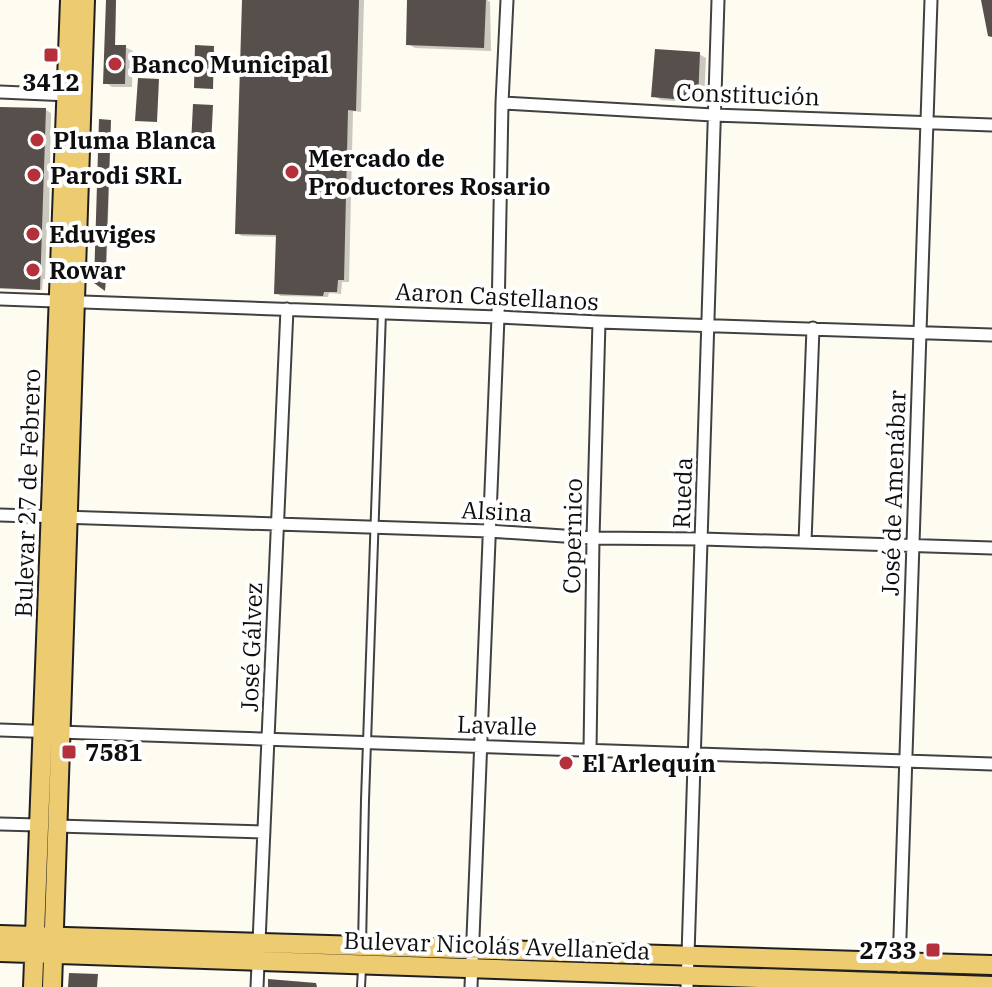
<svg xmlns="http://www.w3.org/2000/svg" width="992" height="987" viewBox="0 0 992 987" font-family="'IBM Plex Serif',serif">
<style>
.shadow{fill:#0003}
.building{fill:#564f4c}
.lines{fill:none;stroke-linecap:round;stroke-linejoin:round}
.lane-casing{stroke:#414141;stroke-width:10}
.street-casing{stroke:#414141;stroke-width:15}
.primary-casing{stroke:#1f1f1f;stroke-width:22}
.lane{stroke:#fff;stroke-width:6}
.street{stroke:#fff;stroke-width:11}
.primary{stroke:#edcb71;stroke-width:18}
.poi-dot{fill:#b4313c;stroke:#fff;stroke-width:3}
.labels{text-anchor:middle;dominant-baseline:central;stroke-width:8;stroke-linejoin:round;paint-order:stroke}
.poi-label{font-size:24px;font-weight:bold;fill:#0e0e0e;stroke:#fff;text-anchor:start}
.street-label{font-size:24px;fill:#0e0e0e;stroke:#fff}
</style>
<rect width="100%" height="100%" fill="#fefbf1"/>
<path class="shadow" d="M108 0H116L115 47H125L133 51 132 87H112L105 82Z
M244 0H364L361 112 353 111 349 282H342L341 294 329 293 328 297 281 296 276 293 278 237 242 236 237 233Z
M409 0H487L490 2 491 51 415 48 408 44Z
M699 54 706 58 704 103 661 100 654 96Z
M0 109 46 110 51 113 49 223H47L45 279H43L42 290 0 289Z
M110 122H111L106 289 96 282Z"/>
<path class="building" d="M106 0H116L115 45H126L125 84H103Z
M242 0H359L356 111 348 110 344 280H338L337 292H324L323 296 274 294 276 235 235 234Z
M407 0H486L484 48 406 45Z
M981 0H992V37L988 36Z
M195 45 214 46 213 89 194 88Z
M655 49 700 52 698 101 651 97Z
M138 78 159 79 157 122 135 121Z
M193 104 213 105 211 146 191 145Z
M0 107 46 108 40 290 0 288Z
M99 119 111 120 105 291 94 283Z
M69 973 98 974 97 987H68Z
M268 979 316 983 317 987H268Z"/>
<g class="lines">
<g class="lane-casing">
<path id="lane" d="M362 945 365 800 382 312
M361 987 362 968"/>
</g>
<g class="street-casing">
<path id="street" d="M0 92 69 95
M502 103 713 115 992 125
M0 299 498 317 599 322 992 335
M0 515 489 531 593 538 702 539 992 548
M805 542 813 328
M0 730 992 764
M590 751 593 538 599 322
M0 824 38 825
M57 826 264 832
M899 966 931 0
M257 987 287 309
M471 987 498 317 502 103 507 0
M687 987 718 0"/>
</g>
<g class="primary-casing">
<path id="primary" d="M0 935 992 965
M0 952 992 986
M33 987 70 0
M52 987 85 0"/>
</g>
<use href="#lane" class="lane"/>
<use href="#street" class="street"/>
<use href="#primary" class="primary"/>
</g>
<g class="poi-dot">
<rect x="43" y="47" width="16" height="16" rx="4"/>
<circle cx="115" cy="64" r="8"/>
<circle cx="37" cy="140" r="8"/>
<circle cx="292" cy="172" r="8"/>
<circle cx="34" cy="175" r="8"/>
<circle cx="33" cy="234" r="8"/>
<circle cx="33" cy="270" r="8"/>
<rect x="61" y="744" width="16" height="16" rx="4"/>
<circle cx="566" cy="763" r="8"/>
<rect x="925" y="942" width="16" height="16" rx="4"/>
</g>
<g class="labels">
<g class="poi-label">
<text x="131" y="64">Banco Municipal</text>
<text x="51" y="82" text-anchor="middle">3412</text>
<text x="53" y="140">Pluma Blanca</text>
<text x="308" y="158">Mercado de<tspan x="308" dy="28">Productores Rosario</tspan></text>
<text x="50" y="175">Parodi SRL</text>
<text x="49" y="234">Eduviges</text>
<text x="49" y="270">Rowar</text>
<text x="85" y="752">7581</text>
<text x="582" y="763">El Arlequín</text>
<text x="917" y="950" text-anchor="end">2733</text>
</g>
<g class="street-label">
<text transform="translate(748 94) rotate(2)">Constitución</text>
<text transform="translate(497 296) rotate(3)">Aaron Castellanos</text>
<text transform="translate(27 493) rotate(-88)">Bulevar 27 de Febrero</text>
<text transform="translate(682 493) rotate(-88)">Rueda</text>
<text transform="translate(893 493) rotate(-88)">José de Amenábar</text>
<text transform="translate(497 511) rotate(3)">Alsina</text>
<text transform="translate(572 536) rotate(-89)">Copernico</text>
<text transform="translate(251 647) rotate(-88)">José Gálvez</text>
<text transform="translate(497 725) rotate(2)">Lavalle</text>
<text transform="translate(497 945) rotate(2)">Bulevar Nicolás Avellaneda</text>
</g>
</g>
</svg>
